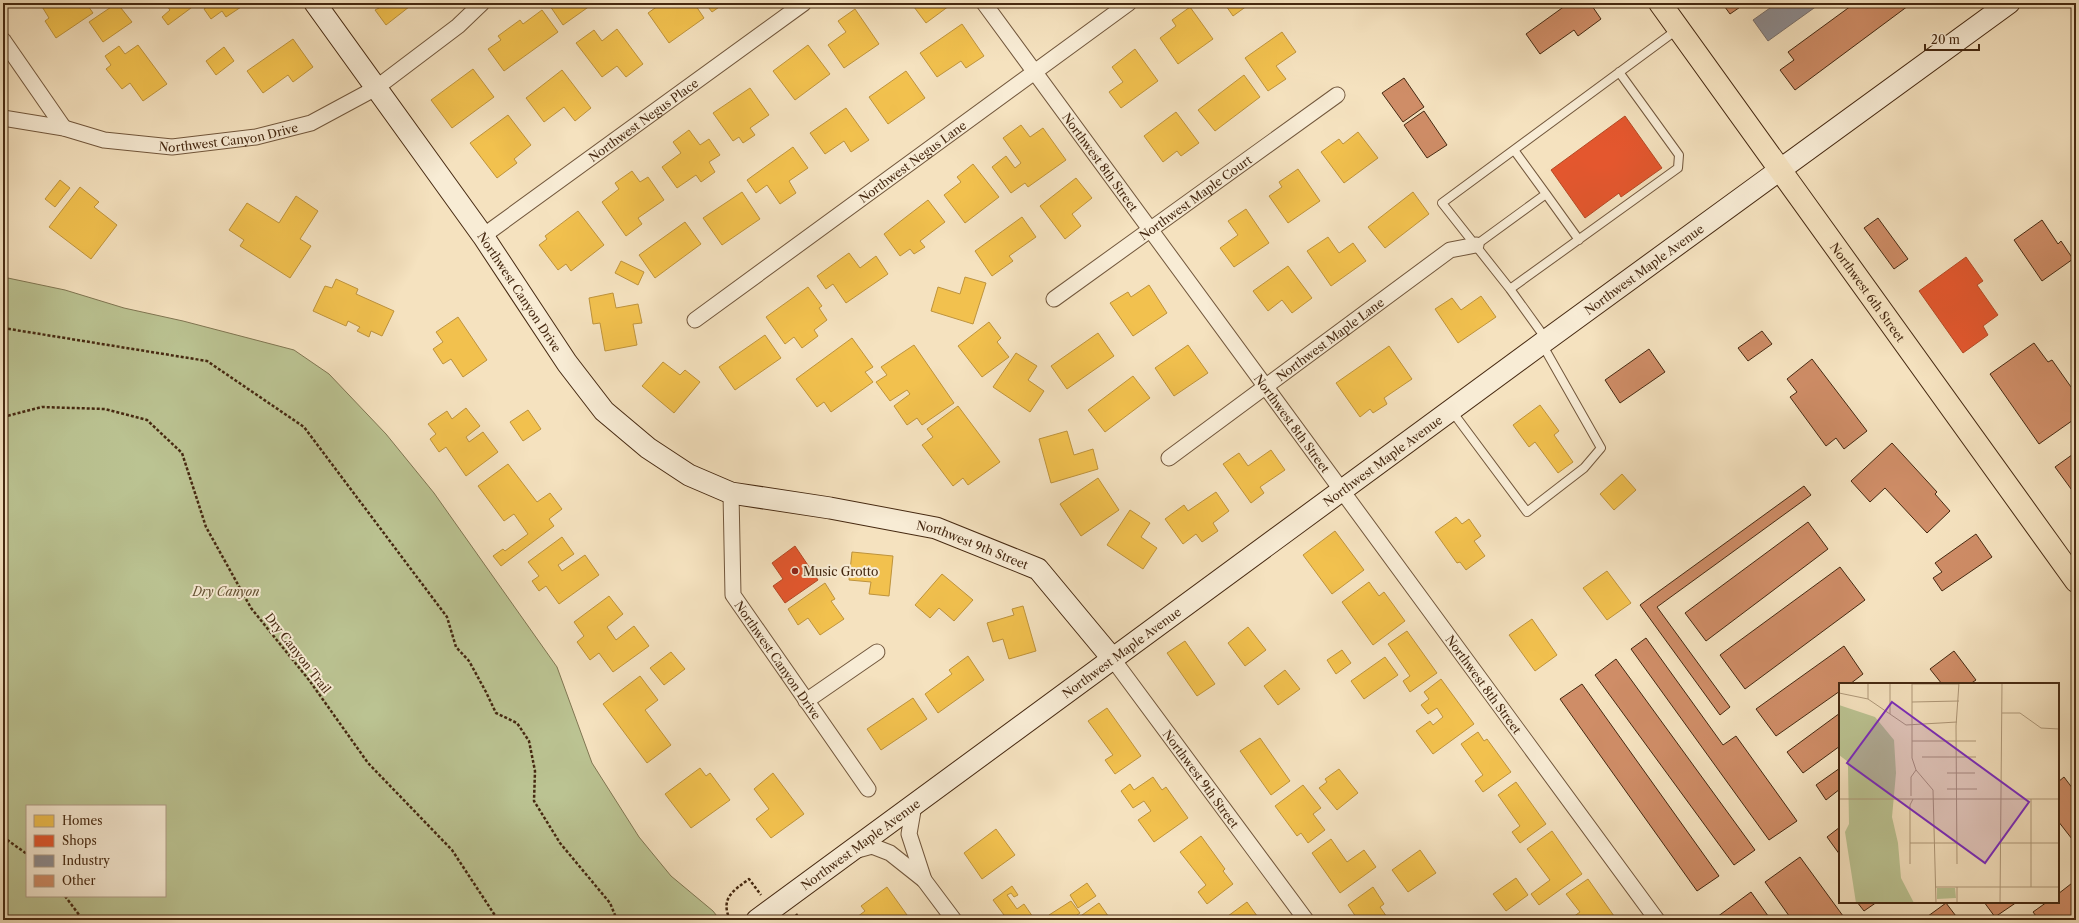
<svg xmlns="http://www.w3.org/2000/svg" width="2079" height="923" viewBox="0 0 2079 923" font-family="'Libre Caslon Text',serif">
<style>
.green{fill:#bbc392;stroke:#807652;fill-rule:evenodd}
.homes{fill:#f2c14e;stroke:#be933c}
.shops{fill:#e4572e;stroke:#b54925}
.industry{fill:#8d8d92;stroke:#786f6b}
.building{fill:#cf8d67;stroke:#462911}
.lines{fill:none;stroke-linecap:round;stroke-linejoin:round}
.lane-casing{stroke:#72573c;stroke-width:10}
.street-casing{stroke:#72573c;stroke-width:17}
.secondary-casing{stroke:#462911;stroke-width:23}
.primary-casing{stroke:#462911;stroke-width:24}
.path{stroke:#462911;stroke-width:2.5;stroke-dasharray:3 2;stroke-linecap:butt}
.lane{stroke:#f8ecd5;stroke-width:8}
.street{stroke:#f8ecd5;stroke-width:15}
.secondary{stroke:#f8ecd5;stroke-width:21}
.primary{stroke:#f5e2bf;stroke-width:22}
.poi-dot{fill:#8f2418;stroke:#f8ecd5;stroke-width:1.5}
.labels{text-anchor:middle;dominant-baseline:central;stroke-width:4;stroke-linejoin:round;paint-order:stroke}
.street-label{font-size:12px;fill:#462911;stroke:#f8ecd5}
.poi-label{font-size:12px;fill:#462911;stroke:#f8ecd5;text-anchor:start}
.park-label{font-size:12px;font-style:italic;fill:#635031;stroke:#f8ecd5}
.inset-road{fill:none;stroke:#af9879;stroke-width:1}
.view{fill:#7b2cbf;fill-opacity:0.15;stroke:#7b2cbf;stroke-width:2}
.inset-edge{fill:none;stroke:#462911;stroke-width:2}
</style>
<rect width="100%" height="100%" fill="#f5e2bf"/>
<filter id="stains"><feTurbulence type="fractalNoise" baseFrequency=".005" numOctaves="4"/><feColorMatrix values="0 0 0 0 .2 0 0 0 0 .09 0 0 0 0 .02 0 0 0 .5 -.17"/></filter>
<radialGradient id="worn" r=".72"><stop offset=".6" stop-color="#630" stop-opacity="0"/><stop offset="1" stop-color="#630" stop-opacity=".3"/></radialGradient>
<path class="green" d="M3 277 65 290 124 308 183 321 294 350 329 374 386 434 434 493 557 667 592 763 639 837 671 876 713 911 720 920H3ZM27 806H165V896H27Z"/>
<path class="homes" d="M44 3H86L93 13 56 38 45 21 49 18 41 5Z
M117 3 132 22 103 42 89 22Z
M171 3H194L195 5 168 25 162 17 170 10 167 6Z
M212 3H247L226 17 222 11 211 19 204 9Z
M375 3H414L386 25 375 10 379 8Z
M548 3H594L563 25Z
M662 3H694L704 18 669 43 648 13Z
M705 3H725L712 12Z
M911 3H953L926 23Z
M1224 3H1251L1233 16Z
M1190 7 1213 39 1178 64 1160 38 1176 26 1172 20Z
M855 9 879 44 844 68 828 45 846 32 838 21Z
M542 10 558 32 504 71 488 49 501 40 498 36 520 20 523 24Z
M962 24 984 56 966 68 961 61 937 77 920 53Z
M617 29 643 64 626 77 617 66 602 77 576 43 594 30 602 41Z
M1282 32 1296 52 1276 66 1286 79 1268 91 1245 58Z
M293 39 313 67 293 82 288 75 263 93 247 71Z
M138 45 167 84 143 101 130 83 122 89 106 69 111 65 105 56 119 46 125 54Z
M808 45 830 74 795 100 773 71Z
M224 47 234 61 216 75 206 61Z
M1135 49 1158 81 1121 108 1109 92 1123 82 1112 67Z
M473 69 494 97 452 128 431 100Z
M562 70 591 108 575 121 564 107 544 122 526 98Z
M906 71 925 98 888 124 869 97Z
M1244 75 1260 97 1215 131 1198 110Z
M750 88 769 115 750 128 755 135 743 143 739 137 733 141 713 113Z
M846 108 869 140 851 152 844 141 825 154 810 133Z
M1176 112 1199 143 1181 156 1177 151 1163 162 1144 136Z
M508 115 531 145 514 159 517 163 497 178 470 143Z
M1021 125 1030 137 1043 128 1066 160 1028 187 1025 183 1011 193 992 167 1006 156 1015 168 1021 163 1003 138Z
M689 130 700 145 709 139 720 155 709 162 715 172 701 182 696 175 677 188 662 167 681 153 673 142Z
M1358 132 1378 158 1344 183 1321 152 1339 139 1343 144Z
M793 147 808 168 789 181 796 193 780 204 767 185 756 193 747 180Z
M973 164 999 197 965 223 944 195 961 182 957 177Z
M1298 169 1320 201 1288 223 1269 196 1282 187 1279 182Z
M632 171 640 182 648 177 664 200 638 218 642 224 626 236 602 202 619 189 615 183Z
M1076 178 1092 198 1072 214 1081 226 1065 239 1040 206Z
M60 180 70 188 55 207 45 199Z
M80 187 99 202 94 207 117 225 91 259 49 227Z
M742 192 760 219 722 245 703 218Z
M1413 192 1429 214 1385 248 1368 227Z
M296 196 318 211 300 239 311 246 290 278 240 246 244 240 229 230 247 203 279 223Z
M928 200 945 222 920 241 925 247 914 254 910 249 900 256 884 234Z
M1246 209 1269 243 1234 267 1220 248 1238 235 1228 221Z
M578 211 604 245 571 271 566 264 558 270 539 245 547 239 545 236Z
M1022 217 1036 237 1009 256 1013 261 992 276 975 251Z
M685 222 701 244 655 278 639 255Z
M1328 237 1339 253 1353 243 1366 261 1331 286 1307 251Z
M849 253 860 268 876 256 888 274 846 303 833 284 826 289 817 276Z
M621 261 644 272 638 285 615 273Z
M1288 266 1312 298 1292 313 1282 300 1268 311 1253 291Z
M965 277 986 283 973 324 931 311 938 287 960 294Z
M336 279 358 289 356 294 394 311 382 336 371 331 369 337 357 331 360 327 348 321 346 326 313 311 325 286 332 288Z
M1149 285 1167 313 1133 336 1110 303 1128 292 1131 297Z
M808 287 822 306 819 308 827 320 814 330 818 336 802 348 794 337 785 344 766 317Z
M613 293 616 308 638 304 642 323 633 324 637 345 605 351 600 323 593 324 589 298Z
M1481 296 1496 317 1458 343 1435 309 1452 298 1461 310Z
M458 317 487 360 463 377 451 359 443 364 433 349 443 342 436 332Z
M989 322 1001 338 997 342 1009 357 982 377 958 346Z
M1098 333 1114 356 1067 389 1051 366Z
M765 335 781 358 735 390 719 367Z
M852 338 873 367 865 372 873 382 831 412 824 402 817 407 796 379Z
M914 345 954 403 922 425 917 418 907 425 894 406 910 394 907 390 890 401 876 382 887 375 881 367Z
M1188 345 1208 373 1174 396 1155 368Z
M1389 346 1412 379 1384 398 1387 404 1373 413 1370 409 1360 417 1336 383Z
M1016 353 1037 366 1028 380 1044 391 1030 412 993 387Z
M663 362 680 375 685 370 700 382 674 413 642 386Z
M1133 376 1150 398 1105 432 1088 410Z
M1540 405 1559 431 1554 435 1573 462 1558 473 1535 442 1529 447 1513 425Z
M958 406 1000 462 968 485 963 478 953 486 922 445 933 437 927 429Z
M466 408 480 426 466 437 469 442 483 432 498 452 466 476 446 447 439 452 430 439 436 434 428 424 447 411 452 419Z
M528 410 541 429 523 441 510 422Z
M1067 431 1074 455 1093 449 1098 469 1051 483 1039 439Z
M1271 450 1285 470 1260 487 1264 493 1251 503 1223 464 1239 453 1248 466Z
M508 464 537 502 550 493 562 509 549 519 554 526 501 566 493 556 503 549 505 551 528 534 514 514 504 521 478 486Z
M1622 474 1636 490 1614 510 1600 494Z
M1098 478 1119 510 1081 536 1060 504Z
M1216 492 1229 511 1213 523 1218 531 1202 542 1196 534 1183 544 1165 519 1184 505 1188 511Z
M1130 510 1150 523 1141 537 1157 548 1143 569 1107 545Z
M1456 517 1462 524 1469 519 1481 536 1474 541 1485 556 1466 570 1460 562 1457 563 1435 532Z
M1335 531 1364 570 1332 594 1303 555Z
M562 537 574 554 558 565 562 571 585 555 599 575 559 604 546 586 539 591 532 581 539 576 528 562Z
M852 552 893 556 889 596 869 594 871 582 849 580Z
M1607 571 1631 603 1607 620 1583 588Z
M942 574 973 600 954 621 939 608 930 618 915 605Z
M1369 582 1379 596 1384 592 1405 621 1373 645 1342 602Z
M825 583 835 599 831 601 844 619 820 635 808 618 798 625 788 609Z
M609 596 623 614 607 627 616 640 634 626 649 646 613 672 599 653 590 660 577 642 584 636 574 622Z
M1023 606 1036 651 1009 659 1003 639 993 642 987 623 1014 615 1012 609Z
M1532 619 1557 655 1535 671 1509 635Z
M1248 627 1266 650 1245 666 1228 643Z
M1407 631 1437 673 1410 692 1403 681 1410 676 1388 644Z
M1185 641 1215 684 1197 696 1167 653Z
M1342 650 1351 663 1336 674 1327 660Z
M671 652 685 669 664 685 650 668Z
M968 656 984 680 938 713 925 694 952 674 949 670Z
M1385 657 1398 675 1364 699 1351 681Z
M1285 670 1300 689 1278 705 1264 686Z
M640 676 658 700 645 710 671 745 647 763 603 704Z
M1441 679 1474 724 1433 754 1416 731 1430 721 1433 725 1443 717 1437 708 1428 714 1421 705 1429 699 1424 692Z
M913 698 927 719 881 750 867 729Z
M1107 708 1141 756 1115 774 1105 760 1113 755 1088 721Z
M1478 732 1484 741 1487 739 1511 772 1483 792 1475 781 1483 775 1461 744Z
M1260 738 1290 781 1271 795 1240 751Z
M700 768 706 776 710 773 730 800 691 828 665 794Z
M1339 769 1358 793 1337 810 1319 788 1327 782 1325 779Z
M773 773 804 814 771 838 756 819 769 809 754 789Z
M1153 777 1162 790 1166 787 1188 818 1154 842 1138 820 1151 811 1144 801 1133 808 1121 791 1130 784 1134 790Z
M1516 782 1546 824 1520 843 1512 832 1520 826 1498 795Z
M1303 785 1321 808 1313 814 1325 830 1308 843 1301 833 1297 836 1275 806Z
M996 829 1015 855 982 879 964 853Z
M1552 831 1582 874 1539 905 1531 894 1550 880 1527 849Z
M1201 836 1225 869 1223 871 1233 884 1207 904 1198 892 1206 885 1180 852Z
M1331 839 1347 862 1364 850 1376 867 1340 893 1312 853Z
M1420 850 1436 873 1408 892 1392 870Z
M1516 878 1528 895 1506 911 1493 894Z
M1588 879 1614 916 1608 920H1574L1573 917 1580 912 1566 894Z
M1087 883 1096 896 1078 908 1070 895Z
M1012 886 1018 895 1014 897 1011 893 1007 895 1017 909 1024 904 1035 920 998 919 1004 915 993 900Z
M887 887 907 915 901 920H853L865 911 861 906Z
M1373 887 1384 904 1380 907 1389 920H1358L1348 905Z
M1071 901 1080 913 1070 920H1053L1049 915Z
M1247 902 1260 920H1231L1228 916Z
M1099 903 1111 920H1075Z"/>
<path class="shops" d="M1625 116 1662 168 1621 197 1619 193 1585 218 1551 170Z
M1966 257 1983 281 1977 285 1998 315 1983 326 1988 335 1963 353 1919 291Z
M795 546 818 580 785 603 773 586 783 579 772 563Z"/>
<path class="industry" d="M1777 3H1821L1768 41 1753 20Z"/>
<path class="building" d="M1569 3H1590L1601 19 1578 36 1574 30 1540 54 1526 34Z
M1722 3H1746L1730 14Z
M1855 3H1912L1795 90 1780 70 1794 60 1788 52Z
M1404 78 1424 107 1403 122 1382 93Z
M1424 111 1447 145 1427 158 1404 125Z
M1878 218 1908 259 1894 269 1864 228Z
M2042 220 2058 244 2061 241 2073 259 2042 281 2014 240Z
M1762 331 1772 344 1748 361 1738 348Z
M2034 343 2048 362 2052 360 2076 394V418L2039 444 1990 374Z
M1649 349 1665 372 1620 403 1605 380Z
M1812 359 1867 431 1844 449 1836 438 1826 446 1790 397 1797 392 1787 379Z
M1892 443 1937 492 1935 494 1950 511 1927 533 1885 488 1870 502 1851 481Z
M2076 452V491L2074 493 2055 467Z
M1804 486 1811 495 1657 607 1730 707 1720 715 1640 605Z
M1808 522 1828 549 1706 641 1685 613Z
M1976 534 1992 557 1942 591 1933 578 1942 572 1935 563Z
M1840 567 1865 600 1745 689 1720 655Z
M1646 638 1723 745 1736 736 1797 821 1769 840 1631 649Z
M1844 646 1863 674 1850 684H1840V691L1776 736 1756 709Z
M1954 651 1976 680 1970 684H1942L1930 669Z
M1616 659 1755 850 1734 865 1595 675Z
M1582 684 1719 876 1697 891 1560 699Z
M1840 713V746L1803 773 1787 752Z
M1840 768V789L1826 800 1816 785Z
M2064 777 2076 793V836L2072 839 2058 821V782Z
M1840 827V855L1827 837Z
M1800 857 1846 920H1792L1765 882Z
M2076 880V913L2067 920H2039L2033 912 2047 902H2058V894Z
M1751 892 1771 920H1718L1717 917Z
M1857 902H1877L1864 911Z
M1984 902H2017L1995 917Z
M1946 903 1959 920H1925L1924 919Z"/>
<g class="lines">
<g class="lane-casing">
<path id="lane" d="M1514 150 1546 194
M1476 245 1546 194 1579 240
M1510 289 1678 168 1679 155 1619 72
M1546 339 1510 289 1442 203 1678 29
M1451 410 1527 512 1584 468 1601 448 1542 344"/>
</g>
<g class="street-casing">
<g id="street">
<path id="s1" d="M984 3 1657 920"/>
<path d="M3 40 64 128"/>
<path id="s2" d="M3 118 64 128 104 140 172 147 256 137 311 123 376 88 458 26 482 3"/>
<path id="s3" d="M483 236 804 3"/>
<path id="s4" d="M1054 299 1337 95"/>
<path id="s5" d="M695 320 1129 3"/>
<path id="s6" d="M1169 458 1450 250 1476 245"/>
<path id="s7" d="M731 493 733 595 868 789"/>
<path id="s8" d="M1112 658 1306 920"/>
<path d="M806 701 877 652"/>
<path d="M914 805 909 834 924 880"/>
<path d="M854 851 872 846 890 853 924 880 954 920"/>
</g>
</g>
<g class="secondary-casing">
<g id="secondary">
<path id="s9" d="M315 3 483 236 567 363 604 411 648 448 689 475 731 493 830 508 936 528 1038 569 1112 658"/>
<path id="s10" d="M757 920 1541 344 2009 3"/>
</g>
</g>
<g class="primary-casing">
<g id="primary">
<path id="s11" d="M1660 3 2076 581"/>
</g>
</g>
<path class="path" d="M3 328 207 361 304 427 447 617 456 647 469 661 486 692 496 713 517 723 529 741 535 771 534 801 560 843 610 903 617 920
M3 417 42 407 105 409 147 420 182 453 206 527 251 608 309 680 368 763 452 850 498 920
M3 837 27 854
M65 896 83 920
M796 914 800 920
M730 920C720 898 733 891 749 879L761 895"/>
<use href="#lane" class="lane"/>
<use href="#street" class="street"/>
<use href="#secondary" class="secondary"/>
<use href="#primary" class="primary"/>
</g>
<circle class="poi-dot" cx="795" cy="571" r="4"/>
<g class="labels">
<g class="street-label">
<text stroke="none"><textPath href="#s3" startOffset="198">Northwest Negus Place</textPath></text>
<text stroke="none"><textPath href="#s2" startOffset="229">Northwest Canyon Drive</textPath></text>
<text stroke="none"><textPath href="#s5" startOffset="269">Northwest Negus Lane</textPath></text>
<text stroke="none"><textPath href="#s1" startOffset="197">Northwest 8th Street</textPath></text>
<text stroke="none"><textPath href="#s4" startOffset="174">Northwest Maple Court</textPath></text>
<text stroke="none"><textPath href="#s10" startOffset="1100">Northwest Maple Avenue</textPath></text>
<text stroke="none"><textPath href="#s9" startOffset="354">Northwest Canyon Drive</textPath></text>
<text stroke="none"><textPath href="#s11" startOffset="356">Northwest 6th Street</textPath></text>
<text stroke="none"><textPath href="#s6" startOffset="200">Northwest Maple Lane</textPath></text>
<text stroke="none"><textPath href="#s1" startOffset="521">Northwest 8th Street</textPath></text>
<text stroke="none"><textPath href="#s10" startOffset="776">Northwest Maple Avenue</textPath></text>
<text stroke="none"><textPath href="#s9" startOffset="900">Northwest 9th Street</textPath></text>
<text stroke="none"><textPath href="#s10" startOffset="452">Northwest Maple Avenue</textPath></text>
<text transform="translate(298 653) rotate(52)">Dry Canyon Trail</text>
<text stroke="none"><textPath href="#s7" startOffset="181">Northwest Canyon Drive</textPath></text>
<text stroke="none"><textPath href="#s1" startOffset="845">Northwest 8th Street</textPath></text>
<text stroke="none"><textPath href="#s8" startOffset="150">Northwest 9th Street</textPath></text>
<text stroke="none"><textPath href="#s10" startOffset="128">Northwest Maple Avenue</textPath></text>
</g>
<g class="poi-label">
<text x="803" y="571">Music Grotto</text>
</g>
<g class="park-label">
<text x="226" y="591">Dry Canyon</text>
</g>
</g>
<g transform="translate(1839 683)">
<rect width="220" height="220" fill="#f5e2bf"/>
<path d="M0 22 36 34 55 57 57 90 53 134 59 160 62 195 75 220H17L6 149 10 141 9 84 8 78 0 72ZM98 205H116L117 215 98 216Z" fill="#bbc392"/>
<path class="inset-road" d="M29 0V16M73 0V75L77 87 94 107 97 220M73 1H120M0 10 29 16 67 42 118 39M73 19 120 18M163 30H181L202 45 220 46M51 31V0M73 58H137M83 74H137M108 90H136M108 106H138M72 113V94L77 87M0 116H220M192 116V204M71 160H118M162 160H220M71 181V122L74 116M118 181 117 43 120 0M96 204H220M118 220V204M161 220 163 0"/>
<path class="view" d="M53 19 190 119 146 180 8 80Z"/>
<rect width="220" height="220" class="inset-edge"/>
</g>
<rect width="2079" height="923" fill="none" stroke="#f5e2bf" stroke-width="16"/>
<rect x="4" y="4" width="2071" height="915" fill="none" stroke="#462911" stroke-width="2"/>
<rect x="8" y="8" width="2063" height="907" fill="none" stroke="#462911"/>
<rect x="26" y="805" width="140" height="92" fill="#f8ecd5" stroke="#b19e87"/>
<rect x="34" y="815" width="20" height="12" fill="#f2c14e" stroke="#b19e87"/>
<text x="62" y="825" font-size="12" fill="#462911">Homes</text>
<rect x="34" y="835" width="20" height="12" fill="#e4572e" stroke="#b19e87"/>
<text x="62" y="845" font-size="12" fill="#462911">Shops</text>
<rect x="34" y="855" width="20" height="12" fill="#8d8d92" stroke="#b19e87"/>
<text x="62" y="865" font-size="12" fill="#462911">Industry</text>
<rect x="34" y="875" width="20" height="12" fill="#cf8d67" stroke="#b19e87"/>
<text x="62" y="885" font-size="12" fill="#462911">Other</text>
<path d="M1925 44v6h54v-6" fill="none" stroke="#462911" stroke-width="2"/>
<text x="1931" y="44" font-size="12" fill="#462911" stroke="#f8ecd5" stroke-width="3" paint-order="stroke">20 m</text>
<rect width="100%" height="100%" filter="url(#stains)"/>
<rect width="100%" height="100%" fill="url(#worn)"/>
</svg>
